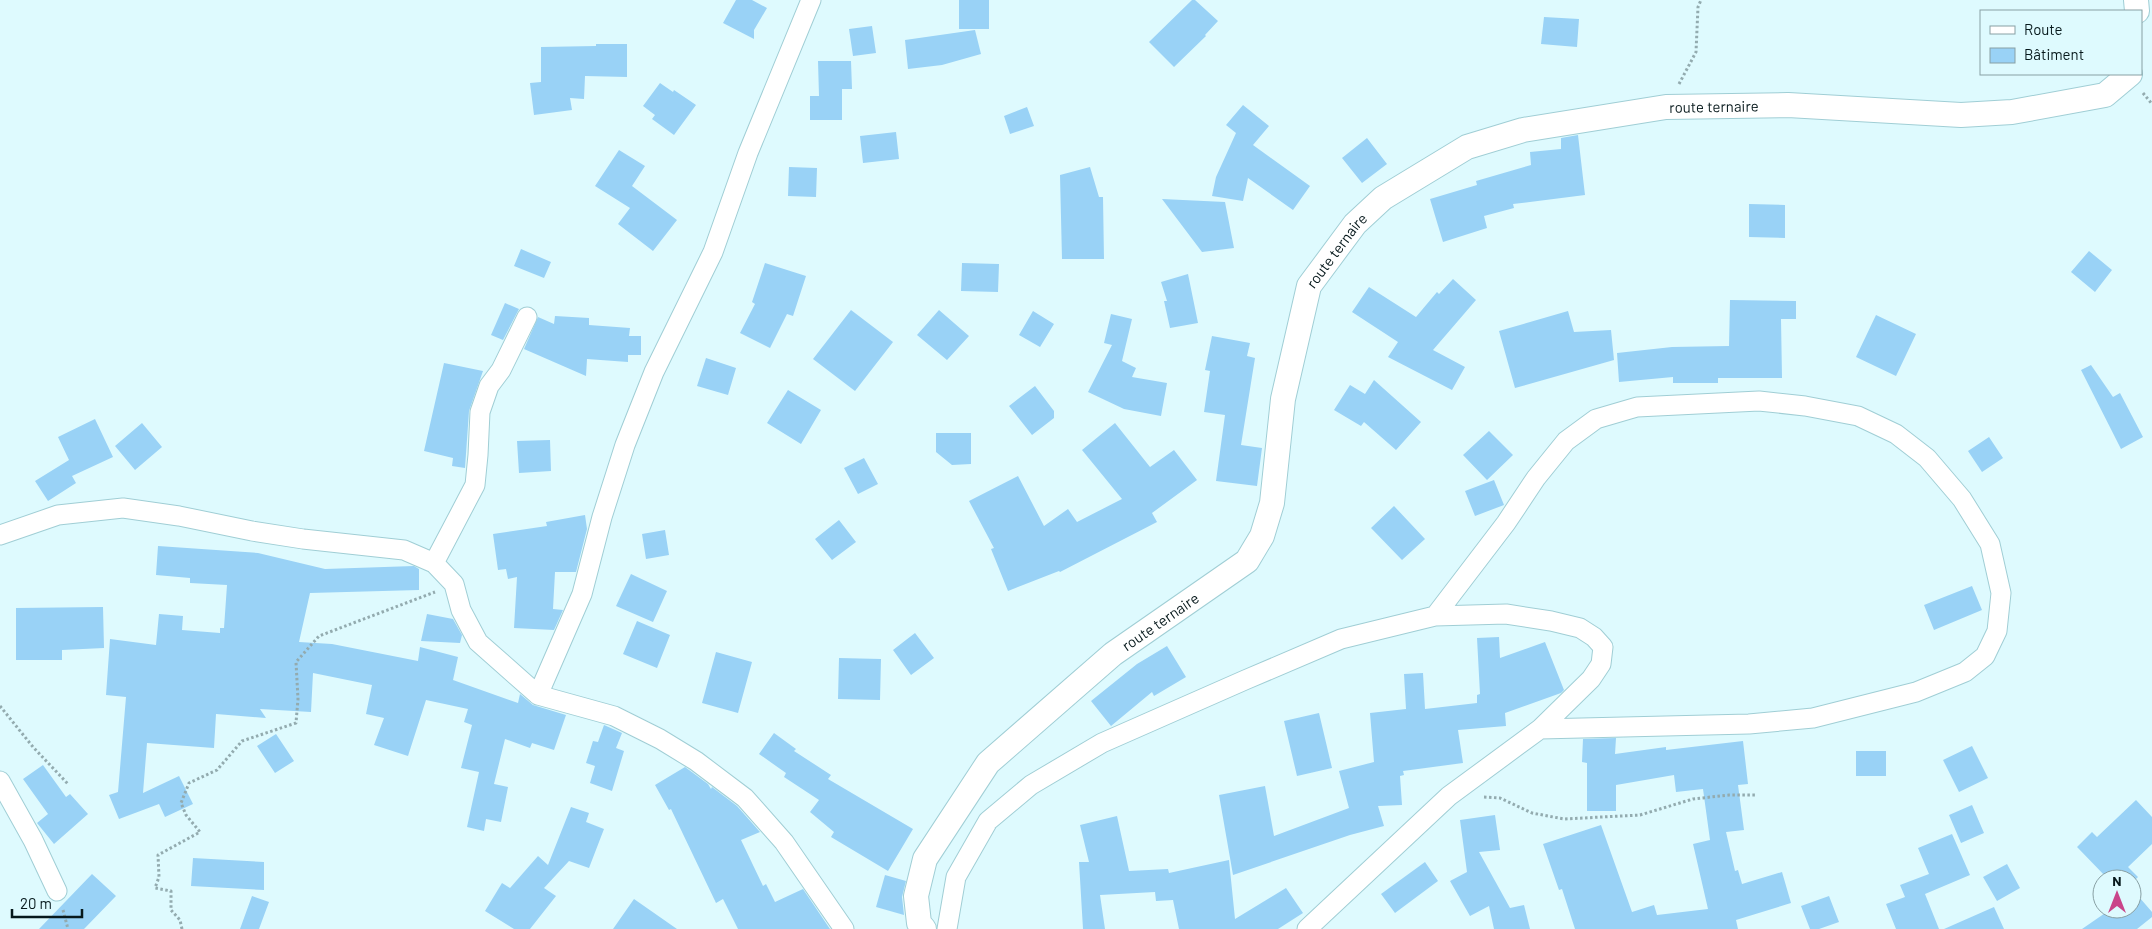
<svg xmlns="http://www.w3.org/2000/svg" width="2152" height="929" viewBox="0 0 2152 929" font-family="Barlow,sans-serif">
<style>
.building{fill:#99d2f6}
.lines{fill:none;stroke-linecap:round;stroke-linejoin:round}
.minor-casing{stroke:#a0ced5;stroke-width:21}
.tertiary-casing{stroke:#a0ced5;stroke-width:26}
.path{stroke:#93abaf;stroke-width:3;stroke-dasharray:2.5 2.5;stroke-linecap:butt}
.minor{stroke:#fff;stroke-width:19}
.tertiary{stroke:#fff;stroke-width:24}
.labels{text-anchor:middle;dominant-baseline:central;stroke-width:5;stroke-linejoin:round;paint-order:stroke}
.street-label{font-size:15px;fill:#07191c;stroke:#defafe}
</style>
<rect width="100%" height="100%" fill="#defafe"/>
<path class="building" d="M736 0H752L767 8 754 30V39L723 23Z
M959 0H989V29H959Z
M1192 0H1195L1218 21 1205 35 1206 36 1174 67 1149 42Z
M1544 17 1579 19 1577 47 1541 44Z
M872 26 876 53 853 56 849 29Z
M975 30 981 54 942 65 908 69 905 40Z
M596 44H627V77L585 76 584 99 570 98 572 110 534 115 530 83 541 82V47L596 46Z
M818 61H851L852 89H842V120H810V96H819Z
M660 83 673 92 674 90 696 105 674 135 652 119 655 115 643 106Z
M1243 105 1269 126 1253 145 1310 186 1293 210 1248 178 1243 201 1212 196 1216 177 1236 133 1226 125Z
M1027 107 1034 126 1010 134 1004 116Z
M896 132 899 159 863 163 860 136Z
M1578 135 1585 195 1513 204 1514 208 1484 216 1487 228 1443 242 1430 199 1477 185 1476 181 1531 165 1530 152 1561 149V138Z
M1367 138 1387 164 1362 183 1342 158Z
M619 150 645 166 632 186 677 220 653 251 618 224 630 208 595 186Z
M789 167 817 168 816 197 788 196Z
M1090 167 1099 197H1103L1104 259H1062L1060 175Z
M1162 199 1225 202 1234 248 1202 252Z
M1749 204 1785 205V238L1749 237Z
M521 249 551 262 544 278 514 266Z
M2089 251 2112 270 2095 292 2071 272Z
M765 263 806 276 793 316 787 314 770 348 740 333 755 304 752 302Z
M962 263 999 264 998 292 961 291Z
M1188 274 1198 323 1170 328 1164 301H1167L1161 282Z
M1453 279 1476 300 1433 350 1465 367 1452 390 1388 357 1398 342 1352 312 1369 287 1416 317 1437 292 1439 294Z
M1730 300 1796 301V319H1781L1782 378H1718V383H1673V377L1619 382 1617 353 1672 347 1729 346Z
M505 303 519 309 503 340 491 335Z
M851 310 893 342 855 391 813 359Z
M939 310 969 336 947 360 917 335Z
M1033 311 1054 324 1040 347 1019 335Z
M1568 311 1574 332 1611 330 1614 360 1515 388 1499 331Z
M1111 314 1132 319 1122 361 1136 368 1132 377 1167 383 1161 416 1124 409 1088 392 1112 345 1104 343Z
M1876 315 1916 334 1896 376 1856 357Z
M555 316 589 318V325L630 328 629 336H641V355H628V362L587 359 586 376 524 349 538 317 554 324Z
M1212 336 1250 343 1247 356 1255 358 1241 445 1262 448 1257 486 1216 481 1225 415 1204 412 1210 371 1205 370Z
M706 358 736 368 728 395 697 386Z
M444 363 483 371 469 411 465 468 452 466 453 458 424 451Z
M2091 365 2113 397 2120 393 2143 437 2121 449 2081 370Z
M1374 380 1421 422 1396 450 1364 422 1361 426 1334 410 1350 385 1365 394Z
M1035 386 1054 411V418L1032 435 1009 406Z
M788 390 821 410 801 444 767 423Z
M95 419 113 457 72 476 76 483 48 501 35 481 69 460 58 437Z
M142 423 162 447 135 470 115 446Z
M1115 423 1150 467 1174 450 1197 480 1152 513 1157 522 1060 572 1059 571 1008 591 991 549 994 548 969 501 1018 476 1044 526 1068 509 1077 522 1122 499 1082 450Z
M1489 431 1513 455 1487 480 1463 455Z
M936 433H971V464L952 465 936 452Z
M1989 437 2003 458 1982 472 1968 451Z
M550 440 551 471 519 473 517 441Z
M864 458 878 484 858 494 844 468Z
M1494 480 1504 505 1475 516 1465 491Z
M1394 506 1425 539 1402 560 1371 528Z
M585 515 587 529 576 572H555L553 609 563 610 554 630 514 628 517 577 508 579 506 569 498 570 493 534 547 526 546 522Z
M839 520 856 542 832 560 815 539Z
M665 530 669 555 646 559 642 534Z
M158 546 258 553 325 569 414 566 419 569V590L310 593 299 642 332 644 418 661 420 647 458 657 453 680 518 703 520 694 533 705 566 715 554 750 532 743 530 748 505 739 494 784 508 787 501 822 486 819 484 831 467 827 479 772 461 768 472 725 464 722 468 709 426 700 408 756 374 745 384 718 366 714 372 685 313 673 311 712 260 709 266 718 216 714 214 748 147 743 143 793 179 776 193 804 165 817 159 804 119 819 109 795 118 792 126 697 106 695 110 639 156 645 159 614 183 616 182 630 220 633V628H224L227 585 190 583V578L156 575Z
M631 574 667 591 653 622 616 606Z
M1972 586 1982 610 1934 630 1924 605Z
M103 607 104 648 62 650V660H16V608Z
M427 614 453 619 462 635 460 643 421 641Z
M637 621 670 635 657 668 623 654Z
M915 633 934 658 911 675 893 650Z
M1499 637 1500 658 1545 642 1564 690 1561 693 1505 713 1506 726 1458 730 1463 763 1403 771 1404 775 1400 776 1402 805 1378 806 1384 826 1350 835 1233 875 1219 795 1265 786 1274 836 1349 808 1339 771 1374 762 1370 713 1406 709 1404 674 1423 673 1425 709 1477 703V695L1480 694 1477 638Z
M1167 646 1186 677 1154 696 1152 692 1111 726 1091 701 1137 664Z
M716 652 752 662 738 713 702 703Z
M839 658 881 659 880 700 838 699Z
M1319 713 1332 768 1297 776 1284 721Z
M604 725 622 733 616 748 624 751 612 791 590 783 595 766 586 763 593 741 598 742Z
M774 733 796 749 794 751 831 775 828 779 913 829 888 871 831 837 834 832 810 812 819 800 784 777 786 773 759 754Z
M276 734 294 761 275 773 257 746Z
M1616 738 1615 754 1666 747V750L1743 741 1748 784 1738 785 1744 830 1726 832 1735 871 1738 870 1742 884 1782 872 1791 903 1736 920 1738 929H1575L1562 889 1559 890 1543 844 1601 825 1632 912 1654 905 1657 915 1708 909 1693 844 1710 840 1703 789 1676 792 1674 775 1616 785V811H1587V763L1582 762 1583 739Z
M1972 746 1988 778 1959 792 1943 760Z
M1856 751H1886V776H1856Z
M43 765 66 797 70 794 88 814 54 844 37 823 48 814 23 779Z
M685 767 708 784 711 789 712 787 737 806 760 832 741 840 763 886 766 884 775 902 803 889 830 929H738L723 899 716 903 671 809 669 810 655 785Z
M2136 800 2152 817V844L2128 867 2138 877 2132 883V879H2108L2077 847 2092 832 2097 837Z
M1972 805 1984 833 1961 843 1949 815Z
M571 807 589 813 586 822 604 829 589 868 569 861 544 888 556 896 530 929H514L485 911 502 883 510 888 538 856 548 865Z
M1495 815 1500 850 1479 852 1510 908 1524 905 1530 929H1494L1489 906 1470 916 1450 881 1467 872 1460 820Z
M1117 816 1129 871 1168 869 1169 873 1229 860 1235 919 1286 888 1303 913 1278 929H1179L1173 900 1156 901 1155 892 1100 895 1105 929H1083L1079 862H1089L1080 825Z
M1952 834 1970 875 1925 894 1939 929H1896L1886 904 1905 897 1900 885 1929 874 1918 848Z
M193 858 264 862V890L191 886Z
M1425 862 1438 881 1395 913 1381 894Z
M2007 864 2020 888 1997 901 1983 877Z
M92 874 116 896 84 929H39Z
M885 875 906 881 902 897 904 915 876 907Z
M2133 890 2152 912V917L2137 929H2082L2111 909H2132Z
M252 896 269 902 259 929H240Z
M1829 896 1839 922 1819 929H1810L1801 906Z
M634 899 677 929H613Z
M1994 907 2004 929H1944Z"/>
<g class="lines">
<g class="minor-casing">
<path id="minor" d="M0 535 58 515 123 508 179 516 252 531 303 539 404 550 434 563 454 584 461 610 478 642 538 695 614 716 660 739 696 761 745 798 784 842 844 929
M434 563 475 485 478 455 480 412 489 386 501 370 527 317
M1435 616 1506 523 1536 478 1566 441 1596 419 1637 407 1759 401 1805 406 1858 416 1896 434 1927 458 1962 499 1990 544 2001 593 1997 631 1985 656 1965 672 1916 692 1813 718 1749 724 1540 729
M538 695 582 594 602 517 625 445 654 372 713 252 748 153 811 0
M0 781 33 840 57 891
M947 929 956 877 988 821 1031 785 1102 743 1245 680 1341 639 1435 616 1506 614 1551 621 1580 628 1594 637 1603 647 1601 664 1591 679 1540 729 1449 796 1307 929"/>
</g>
<g class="tertiary-casing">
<g id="tertiary">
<path d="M2136 0 2137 11"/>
<path id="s1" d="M924 929 919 923 916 896 925 859 988 763 1113 654 1247 561 1262 536 1272 503 1283 399 1309 286 1355 224 1383 198 1467 147 1523 130 1666 107 1788 105 1961 115 2012 112 2105 95 2130 74"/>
</g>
</g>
<path class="path" d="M1679 84 1696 52 1698 7 1701 0
M2143 93 2152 104
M0 706 33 747 68 784
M1484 797 1500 798 1532 813 1564 819 1640 815 1693 799 1729 795H1757
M63 910 68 929
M182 929 180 920 171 910V891L155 888 159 877 158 855 200 832 186 815 181 803 189 783 217 770 242 741 296 723 298 699 296 662 319 636 435 592"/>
<use href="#minor" class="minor"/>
<use href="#tertiary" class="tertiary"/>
</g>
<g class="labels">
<g class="street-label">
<text stroke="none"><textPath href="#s1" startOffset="1266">route ternaire</textPath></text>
<text stroke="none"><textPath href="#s1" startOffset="846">route ternaire</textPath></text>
<text stroke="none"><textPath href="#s1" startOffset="411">route ternaire</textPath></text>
</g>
</g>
<rect x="1980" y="10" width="162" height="65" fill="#defafe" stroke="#88a0a4"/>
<rect x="1990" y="26" width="25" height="8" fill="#ffffff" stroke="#88a0a4"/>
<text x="2024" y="35" font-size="15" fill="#07191c">Route</text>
<rect x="1990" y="48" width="25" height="15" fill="#99d2f6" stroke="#88a0a4"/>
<text x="2024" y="60" font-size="15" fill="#07191c">Bâtiment</text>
<g transform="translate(2117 894)"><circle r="24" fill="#defafe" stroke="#88a0a4"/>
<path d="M0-4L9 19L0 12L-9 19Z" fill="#c9458a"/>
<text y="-8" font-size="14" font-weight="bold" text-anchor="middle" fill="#07191c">N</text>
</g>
<path d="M12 909v8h70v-8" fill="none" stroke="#07191c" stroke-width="2.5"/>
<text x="20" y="909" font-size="15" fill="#07191c" stroke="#defafe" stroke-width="4" paint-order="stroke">20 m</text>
</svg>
